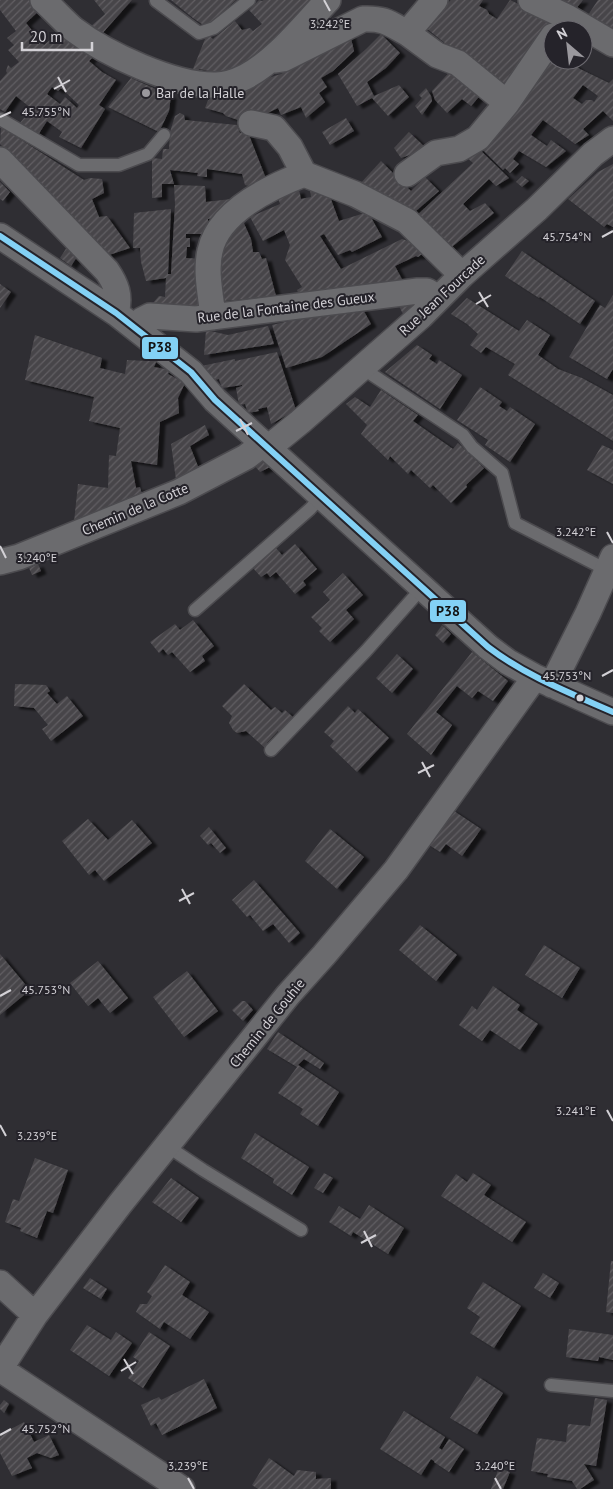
<svg xmlns="http://www.w3.org/2000/svg" width="613" height="1489" viewBox="0 0 613 1489" font-family="'PT Sans',sans-serif">
<style>
.building{fill:url(#building-hatch);fill-rule:evenodd;filter:url(#shadow)}
.lines{fill:none;stroke-linecap:round;stroke-linejoin:round}
.lane-casing{stroke:#4c4b4f;stroke-width:15}
.street-casing{stroke:#4c4b4f;stroke-width:28}
.lane{stroke:#6b6b6e;stroke-width:12}
.street{stroke:#6b6b6e;stroke-width:25}
.bus-1-casing{stroke:#25232a;stroke-width:10}
.bus-1{stroke:#83d1f5;stroke-width:6}
.ticks{fill:none;stroke:#d3d1d6;stroke-width:2}
.poi-dot{fill:#9a989d;stroke:#25232a;stroke-width:2}
.bus-dot{fill:#d3d1d6;stroke:#25232a;stroke-width:2}
.labels{text-anchor:middle;dominant-baseline:central;stroke-width:4;stroke-linejoin:round;paint-order:stroke}
.poi-label{font-size:14px;fill:#d3d1d6;stroke:#25232a;text-anchor:start}
.street-label{font-size:14px;fill:#d3d1d6;stroke:#25232a}
.ticks-label{font-size:12px;text-anchor:middle;fill:#d3d1d6;stroke:#25232a;stroke-width:4;stroke-linejoin:round;paint-order:stroke}
.line-badge{stroke:#25232a;stroke-width:2}
.pale-badge-label{font-size:14px;text-anchor:middle;font-weight:bold;fill:#111}
</style>
<defs>
<pattern id="building-hatch" width="6" height="6" patternUnits="userSpaceOnUse" patternTransform="scale(1.25)"><rect width="6" height="6" fill="#474549"/><path d="M-1 1l2-2M0 6l6-6M5 7l2-2" fill="none" stroke="#615f62"/></pattern>
<filter id="shadow"><feDropShadow dx="5.5" dy="3" stdDeviation="1" flood-color="#0009"/></filter>
</defs>
<rect width="100%" height="100%" fill="#2f2e33"/>
<path class="building" d="M0 0H35L42 8 26 23 44 45 61 31 92 58 89 61 102 72 116 80 99 105 105 109 81 148 59 137 62 132 47 121 36 138 18 125 32 109 16 96 5 112 0 109V81L7 73 6 71 8 65 11 68 19 62 8 50 14 45 7 38 16 31 0 10ZM52 87 58 91 61 88 79 105 77 108 65 97 60 104 47 94Z
M94 0H132L99 37 90 27 105 14Z
M171 0H236L208 26 202 24 193 18Z
M259 0 262 1 264 0H313L261 56 224 74 199 69 198 71 193 69 207 34 213 39 235 21 242 30 250 28 253 31 262 24 249 10Z
M451 0H483L479 6 487 10 489 14 497 19 510 0 535 12 553 24 504 91 425 27Z
M556 0H583L574 11Z
M598 0H613V34L586 18Z
M350 34 354 51 333 71 321 78 327 87 319 93 325 102 306 118 301 107 281 115 278 108 261 116 238 120 226 116 223 113 205 108 210 95 235 92 268 78 281 74Z
M381 34 400 53 386 68 367 82 374 96 399 85 409 97 388 116 372 98 357 106 338 74 366 49Z
M553 49V60H569L580 69 609 83 613 79V121L603 111 583 129 589 135 575 144 543 120 531 135 547 146 551 140 566 151 546 167 519 151 513 159 519 164 510 173 505 168 503 170 481 148ZM583 85 598 96 594 102 592 100H586L582 104 573 98Z
M455 66 483 92 471 106 462 99 447 113 435 100 432 91Z
M131 78 171 96 169 111 159 132 108 107Z
M426 88 431 96 432 101 422 115 415 106 422 98 419 95Z
M180 113 184 115 185 120 237 125 240 133 247 130 267 181 252 187 245 185 242 174 207 169V177L197 176 198 173 170 170 174 184H162V197L152 198V158L162 159 163 149H169L170 132 175 116Z
M346 118 354 131 330 145 322 132Z
M1 127 84 180 90 178 102 179 104 193 92 199 99 217 107 216 130 248 106 256 75 220 0 144Z
M409 132 427 149 401 158 394 148Z
M477 147 509 178 496 186 489 179 463 204 470 211 485 203 494 213 448 250 414 218 473 163 466 157Z
M381 161 411 191 425 177 439 191 408 218 359 185Z
M613 164V227L607 224 604 227 568 199 598 172Z
M522 176 529 181 522 187 516 182Z
M0 182 10 192 3 201 0 199Z
M174 185 205 186 206 202 231 199V203L228 215 208 219V234H186V238H190V247H187L186 258 203 259V306L192 310 152 304 159 296 165 297 166 278 146 281 141 262 140 248H133L134 213 171 209 168 274H171L175 204Z
M310 189 329 194 339 221 368 212 382 237 352 252 350 250 338 255 324 234 320 236 341 269 402 239 408 241 418 237 428 249 418 257 416 256 395 266 404 283 300 298 297 290 302 287 285 260 290 245 284 230 263 241 250 217 280 204 277 195 299 190 301 199 311 197Z
M242 219 251 239 253 252H259L262 259 266 258 276 296 216 302 222 232Z
M67 247 77 257 71 266 60 258Z
M522 251 595 301 580 324 540 297 539 298 505 276Z
M0 284 11 292 0 308Z
M613 295V369L607 379 569 357 600 305 605 308Z
M414 297 415 309 405 318 396 300Z
M467 298 519 331 527 320 550 335 538 355 558 369 582 378 613 395V441L508 375 515 364 486 347 481 353 470 345 478 334 467 324 451 314Z
M360 304 371 324 322 357 286 368 272 325Z
M268 326 274 344 204 355 206 330 228 335Z
M35 335 102 358 100 368 125 374 127 360 147 361 149 354 157 360 154 367 170 370 168 374 185 383 178 398 179 413 160 422 157 465 131 461 136 488 140 487 142 494 74 522 78 484 108 488 109 455 116 456 120 428 89 421 94 397 25 380Z
M417 345 432 355 429 359 437 364 439 360 462 375 440 409 385 372Z
M277 352 296 410 271 424 267 407 258 409 259 411 248 413 245 404 239 405 236 388 242 386V385L222 388 219 379 215 380 203 368V366L206 365 235 359V361Z
M480 387 502 402 499 406 507 411 510 407 535 424 510 462 485 445 488 440 457 420Z
M381 390 418 415 413 421 453 449 458 443 484 468 466 485 467 487 451 503 433 485 430 488 411 470 408 474 390 456 388 460 361 434 367 425 346 404 355 397 370 407Z
M205 425 209 435 190 446 199 469 176 480 171 444Z
M602 445 613 450V484L587 470Z
M263 460 270 467 260 472 254 465Z
M295 544 317 569 303 581 306 585 295 594 276 572 270 577 267 573 261 577 253 568 276 548 282 555Z
M38 564 41 571 32 575 29 568Z
M343 573 363 595 346 610 354 619 330 642 319 631 322 628 311 617 330 600 323 592Z
M193 620 214 646 202 656 205 661 190 672 172 652 168 655 163 649 159 653 150 642 175 624 180 630Z
M442 625 451 634 443 643 435 635Z
M472 652 508 681 493 701 478 691 472 698 457 686 436 712 452 725 431 755 407 734Z
M397 654 413 669 392 693 376 678Z
M15 684 46 685 50 691 47 693 57 704 67 696 83 716 51 741 42 729 48 725 34 708 14 706Z
M244 684 271 710 275 707 282 713 285 710 294 718 280 733 278 731 267 743 270 745 266 749 246 731 237 733 233 730 229 723 232 716 222 706Z
M348 706 355 713 358 709 389 738 357 772 330 746 334 741 324 732Z
M451 809 481 829 462 856 446 844 440 852 426 843Z
M88 819 108 840 132 820 152 843 104 881 95 870 89 875 62 841Z
M209 827 226 848 220 853 211 843 208 845 200 836Z
M330 829 364 857 337 889 305 861Z
M254 880 300 933 289 943 273 924 263 931 250 915 247 917 232 900Z
M420 925 457 955 436 981 399 950Z
M544 945 580 968 562 998 525 975Z
M0 954 30 990 0 1015Z
M98 961 128 998 110 1013 98 998 88 1006 70 983Z
M187 971 218 1011 184 1037 153 997Z
M493 986 520 1005 517 1010 538 1024 520 1050 490 1030 482 1041 459 1025 472 1006 477 1010Z
M242 1001H245L253 1010 243 1021 232 1010Z
M278 1032 324 1063 320 1069 304 1059 298 1065 339 1092 318 1126 300 1114 303 1109 278 1093 297 1067 267 1049Z
M255 1133 309 1167 292 1195 273 1183 274 1179 241 1158Z
M35 1158 68 1170 53 1213 47 1211 37 1238 20 1231 21 1228 5 1222 13 1199 19 1201Z
M324 1173 333 1178 323 1193 314 1188Z
M473 1173 491 1185 484 1195 526 1222 512 1242 441 1196 456 1174 467 1182Z
M171 1178 199 1198 181 1222 152 1202Z
M369 1205 404 1228 388 1254 353 1232 351 1236 329 1222 339 1206 360 1219Z
M611 1261H613V1313L606 1312Z
M165 1265 190 1282 182 1295 209 1312 190 1339 164 1322 160 1329 136 1312 140 1304H147L152 1296 147 1292Z
M543 1273 559 1283 550 1298 534 1288Z
M90 1278 107 1289 101 1299 83 1288Z
M483 1282 521 1306 494 1348 470 1333 480 1317 467 1308Z
M87 1325 111 1340 116 1332 132 1343 109 1376 70 1350Z
M569 1329 613 1335V1360L599 1357 598 1361 566 1357Z
M149 1332 170 1346 143 1388 128 1378 139 1361 133 1357Z
M477 1376 503 1393 477 1434 450 1418Z
M204 1379 217 1408 162 1435 156 1423 151 1426 141 1405 159 1397 161 1400Z
M595 1398 607 1400 596 1466 584 1464 594 1480 580 1489H577L572 1481 547 1477 548 1474 531 1471 537 1438 566 1442 568 1424 590 1426Z
M4 1400 9 1404 4 1413 0 1409V1405Z
M404 1411 445 1437 439 1448 442 1450 449 1439 464 1449 449 1472 434 1462V1461L431 1459 421 1475 380 1449Z
M24 1422 34 1442 49 1435 59 1455 51 1458 37 1453 27 1458 32 1468 12 1476 0 1453V1435Z
M269 1458 294 1476 297 1470 316 1472V1479L331 1478V1489H258L252 1485Z
M499 1468 510 1472 503 1489H491Z"/>
<g class="lines">
<g class="lane-casing">
<path id="lane" d="M156 1 199 33 214 28 249 0
M0 119 79 165H119L148 154 164 135
M362 368 463 435 472 447 502 473 515 523 607 570
M195 610 310 509 321 497
M271 750 366 651 422 588
M167 1146 203 1170 301 1230
M551 1385 613 1391"/>
</g>
<g class="street-casing">
<path id="street" d="M43 0C53 9 63 20 73 29 106 54 174 86 216 85 226 85 237 81 245 77 277 60 303 26 328 0
M531 0 567 17 613 44
M407 33 437 55 458 63 507 103
M276 60 283 59 363 19C384 18 389 23 407 33L435 0
M251 123 274 128 290 147 304 174
M0 160 107 271C116 284 121 296 116 313
M407 174 436 153 459 149 478 138 507 103 553 36
M0 236 116 313 191 372 215 400 488 647 508 662 535 677 613 712
M213 317C211 296 205 272 210 251 218 212 270 187 304 174L355 194 407 221 462 275
M135 327 142 320 150 316 196 319 418 291H427L439 298
M268 448 300 422 421 316 462 275 537 209 593 154 613 139
M0 562 19 557 179 492 246 457 254 451 262 442
M552 685 588 613 613 557
M0 1283 35 1315
M0 1369 35 1315 120 1204 288 995 324 955 396 870 535 677
M0 1369 182 1489"/>
</g>
<use href="#lane" class="lane"/>
<use href="#street" class="street"/>
<g class="bus-1-casing">
<path id="bus-1" d="M0 236 116 313 191 372 215 400 488 647C526 676 570 693 613 712"/>
</g>
<use href="#bus-1" class="bus-1"/>
</g>
<path class="ticks" d="M324 0 330 11M58 77 66 92M54 89 70 80M0 117 11 112M602 237 613 231M479 292 488 307M476 304 491 295M240 419 248 435M236 431 252 423M607 532 613 543M0 546 6 558M602 676 613 670M422 762 430 777M418 773 434 765M182 889 190 904M179 901 194 893M0 996 11 990M607 1110 613 1121M0 1125 6 1136M364 1231 372 1247M361 1243 376 1235M124 1359 133 1374M121 1371 136 1362M0 1435 11 1429M188 1478 194 1489M495 1478 501 1489"/>
<circle class="poi-dot" cx="146" cy="93" r="5"/>
<circle class="bus-dot" cx="580" cy="698" r="4.5"/>
<g class="labels">
<g class="poi-label">
<text x="156" y="93">Bar de la Halle</text>
</g>
<g class="street-label">
<text transform="translate(442 295) rotate(-43)">Rue Jean Fourcade</text>
<text transform="translate(286 307) rotate(-7)">Rue de la Fontaine des Gueux</text>
<text transform="translate(135 509) rotate(-23)">Chemin de la Cotte</text>
<text transform="translate(267 1023) rotate(-51)">Chemin de Gouhie</text>
</g>
</g>
<g class="ticks-label">
<text x="330" y="28">3.242°E</text>
<text x="46" y="116">45.755°N</text>
<text x="567" y="241">45.754°N</text>
<text x="576" y="536">3.242°E</text>
<text x="37" y="562">3.240°E</text>
<text x="567" y="680">45.753°N</text>
<text x="46" y="994">45.753°N</text>
<text x="576" y="1115">3.241°E</text>
<text x="37" y="1140">3.239°E</text>
<text x="46" y="1433">45.752°N</text>
<text x="188" y="1470">3.239°E</text>
<text x="495" y="1470">3.240°E</text>
</g>
<g class="line-badge">
<rect x="141" y="336" width="38" height="24" rx="5" fill="#83d1f5"/>
<rect x="429" y="599" width="38" height="24" rx="5" fill="#83d1f5"/>
</g>
<g class="pale-badge-label">
<text x="160" y="352">P38</text>
<text x="448" y="616">P38</text>
</g>
<g transform="translate(568 45) rotate(332)"><circle r="24" fill="#25232a" stroke="#6b696f"/>
<path d="M0-4L9 19L0 12L-9 19Z" fill="#9a989d"/>
<text y="-8" font-size="14" font-weight="bold" text-anchor="middle" fill="#d3d1d6">N</text>
</g>
<path d="M22 42v8h70v-8" fill="none" stroke="#d3d1d6" stroke-width="2.5"/>
<text x="30" y="42" font-size="15" fill="#d3d1d6" stroke="#25232a" stroke-width="4" paint-order="stroke">20 m</text>
</svg>
